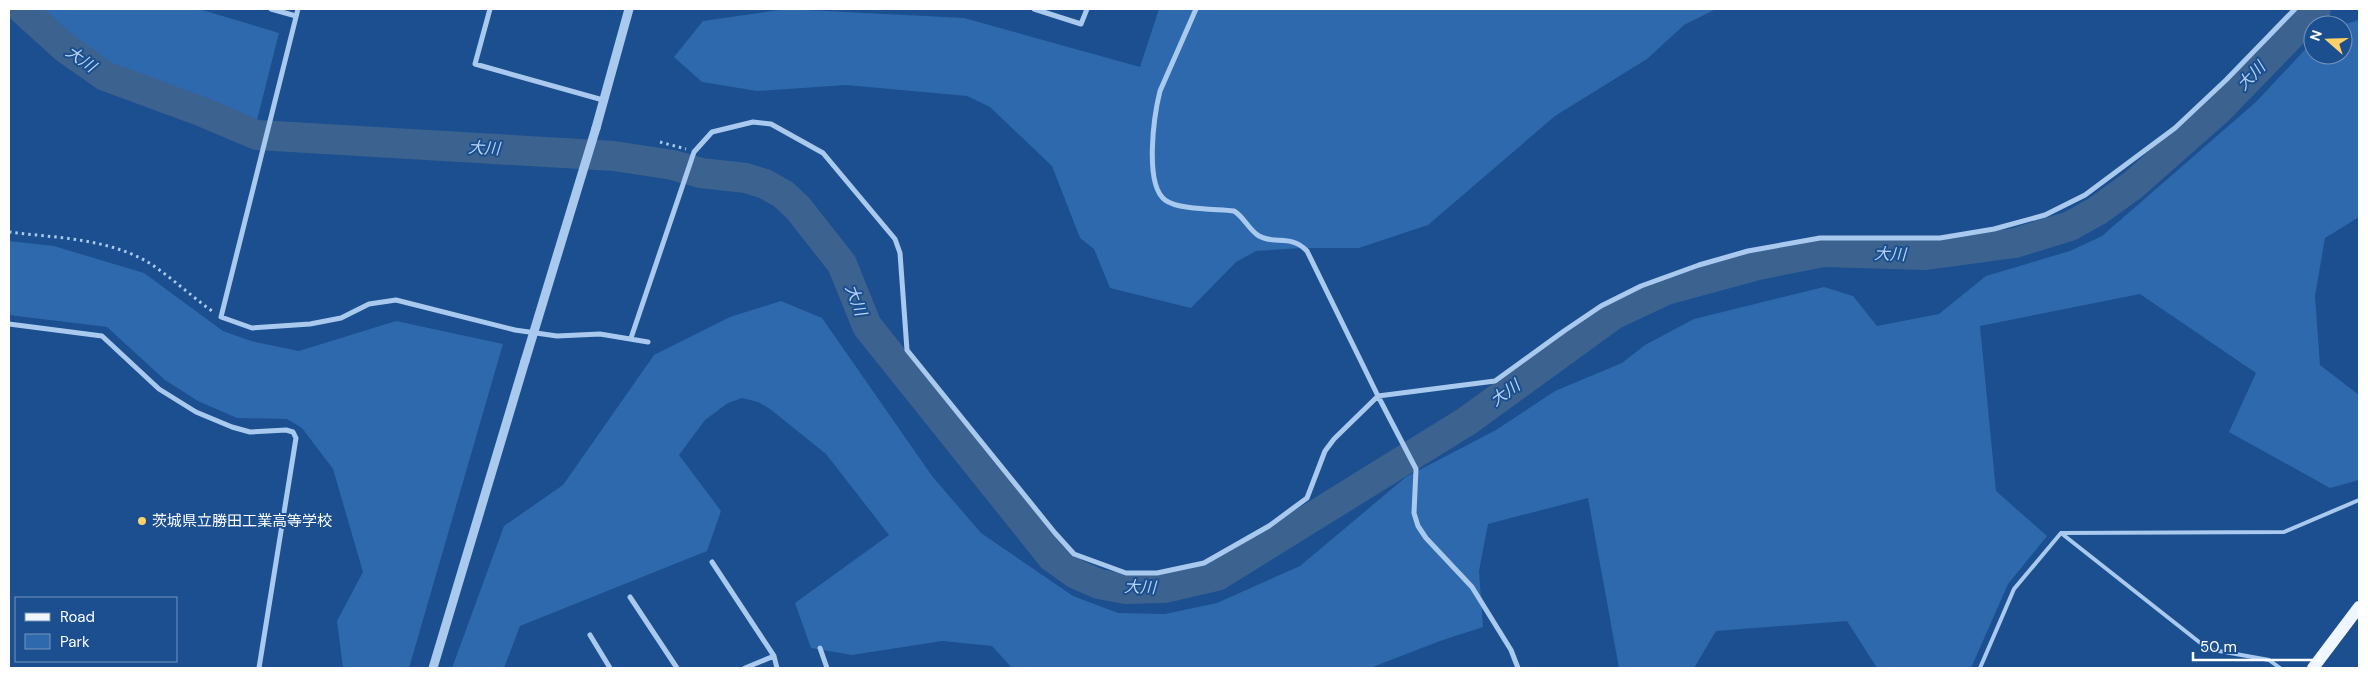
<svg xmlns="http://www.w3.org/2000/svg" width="2368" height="677" viewBox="0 0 2368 677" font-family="'DM Sans','Noto Sans JP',sans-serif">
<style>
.green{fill:#2e69ad}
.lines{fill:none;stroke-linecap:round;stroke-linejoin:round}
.river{stroke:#3c6290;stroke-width:30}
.path{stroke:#a9c9ee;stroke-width:3;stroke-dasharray:2.5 4;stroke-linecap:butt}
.service{stroke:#a9c9ee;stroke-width:4}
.minor{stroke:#a9c9ee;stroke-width:5}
.tertiary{stroke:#a9c9ee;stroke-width:9}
.primary{stroke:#f0f6ff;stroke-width:12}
.tertiary-bridge{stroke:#a9c9ee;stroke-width:9}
.poi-dot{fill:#ffd166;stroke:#1b4f8f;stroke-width:2}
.labels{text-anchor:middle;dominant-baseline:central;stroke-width:4;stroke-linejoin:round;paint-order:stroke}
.poi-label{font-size:15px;fill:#fff;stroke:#1b4f8f;text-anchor:start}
.water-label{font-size:16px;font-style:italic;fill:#b5d3f5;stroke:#1b4f8f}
</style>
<rect width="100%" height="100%" fill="#1b4f8f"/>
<path class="green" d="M38 9H199L279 33 257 120 111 69 74 40Z
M786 9 964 18 1140 67 1159 9H1716L1684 25 1647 59 1555 116 1428 225 1359 248H1302L1256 251 1236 262 1191 308 1110 288 1094 249 1080 238 1052 166 990 107 967 96 846 85 757 91 702 82 674 57 703 21Z
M2359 20V217L2325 238 2315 296 2320 365 2359 395V480L2330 488 2229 432 2256 373 2140 294 1980 326 1996 491 2047 536 2008 584 1971 668H1877L1847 621 1716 631 1694 668H1619L1588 498 1488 524 1479 571 1483 627 1440 641 1370 668H1012L992 646 942 641 852 655 811 648 795 603 889 535 826 454 770 409 758 402 742 398 728 403 705 420 679 455 721 511 707 551 520 626 504 668H452L504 526 563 485 654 355 730 317 781 301 822 318 932 476 981 533 1073 596 1118 613 1165 614 1217 603 1300 566 1406 477 1496 430 1555 391 1622 363 1645 345 1694 319 1824 287 1853 296 1877 326 1939 314 1986 276 2070 251 2102 236 2256 102 2313 41V55H2343L2342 25Z
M9 241 54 246 144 273 223 331 251 341 299 351 396 321 503 344 409 668H343L337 621 363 572 333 469 302 428 287 419 237 418 198 401 165 380 107 327 9 315Z"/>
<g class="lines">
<path class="river" d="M22 9 65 48 105 76 200 111 257 135 614 156 673 165 701 173 746 178 765 184 783 194 798 208 842 264 867 326 1052 557 1076 574 1099 584 1126 589 1165 588 1217 576 1467 421 1613 315 1666 290 1758 265 1823 252 1926 255 2015 243 2070 226 2097 211 2133 185 2218 110 2316 9"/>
<path class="path" d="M660 142 686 149
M9 232C56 238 109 238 151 264 172 278 191 296 212 311"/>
<path class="service" d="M2061 533 2208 649 2269 660 2280 668
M1980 668 2014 589 2061 533 2284 532 2359 500"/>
<path class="minor" d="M271 9 296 16
M298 9 221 317 252 328 310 324 341 318 369 304 396 300 515 330 557 336 600 334 648 342
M490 9 475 64 603 100
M1034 9 1081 24 1087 9
M1196 9 1160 91C1154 115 1144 184 1165 200 1178 210 1217 209 1234 211 1244 217 1249 230 1259 236 1275 245 1291 234 1307 251L1378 396 1416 469 1414 513 1418 526 1426 538 1472 587 1511 650 1518 668
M9 324 102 336 159 389 196 412 232 427 250 432 286 430 293 432 296 438 259 668
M631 338 694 152 712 132 753 122 771 124 823 153 895 239 900 253 907 350 1055 533 1074 554 1126 573H1157L1204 563 1269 526 1307 498 1325 451 1334 439 1378 396 1495 381 1564 331 1601 306 1641 286 1699 265 1748 251 1820 238H1940L1994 229 2045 215 2085 195 2175 128 2226 80 2295 9
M712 562 774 656 777 668
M630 597 677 668
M590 635 610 668
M820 648 827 668
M745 668 774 656"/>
<path class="tertiary" d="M596 128 629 9
M433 668 525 361"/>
<path class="primary" d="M2313 668 2359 607"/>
<path class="tertiary-bridge" d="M525 361 596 128"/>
</g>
<circle class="poi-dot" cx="142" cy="521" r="5"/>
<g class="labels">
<g class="poi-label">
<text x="152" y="521">茨城県立勝田工業高等学校</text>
</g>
<g class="water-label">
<text transform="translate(81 59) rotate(35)">大川</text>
<text transform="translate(2251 76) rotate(-46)">大川</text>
<text transform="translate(484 148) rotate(3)">大川</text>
<text transform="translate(1890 254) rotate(2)">大川</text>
<text transform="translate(856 300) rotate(69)">大川</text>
<text transform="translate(1505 393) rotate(-36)">大川</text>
<text transform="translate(1140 587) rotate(2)">大川</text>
</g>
</g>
<rect width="2368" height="677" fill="none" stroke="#ffffff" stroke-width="20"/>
<rect x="15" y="597" width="162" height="65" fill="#1b4f8f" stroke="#7695bc"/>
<rect x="25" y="613" width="25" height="8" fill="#f0f6ff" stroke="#7695bc"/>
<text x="60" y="622" font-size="15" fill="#ffffff">Road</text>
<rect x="25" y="634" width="25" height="15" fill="#2e69ad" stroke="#7695bc"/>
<text x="60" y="647" font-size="15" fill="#ffffff">Park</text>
<g transform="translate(2328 40) rotate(290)"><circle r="24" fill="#1b4f8f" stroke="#7695bc"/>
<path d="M0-4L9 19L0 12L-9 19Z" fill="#ffd166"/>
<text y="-8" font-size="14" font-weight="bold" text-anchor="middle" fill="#ffffff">N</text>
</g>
<path d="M2193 652v8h126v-8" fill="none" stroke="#ffffff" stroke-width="2.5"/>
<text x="2200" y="652" font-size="15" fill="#ffffff" stroke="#1b4f8f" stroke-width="4" paint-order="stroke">50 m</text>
</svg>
